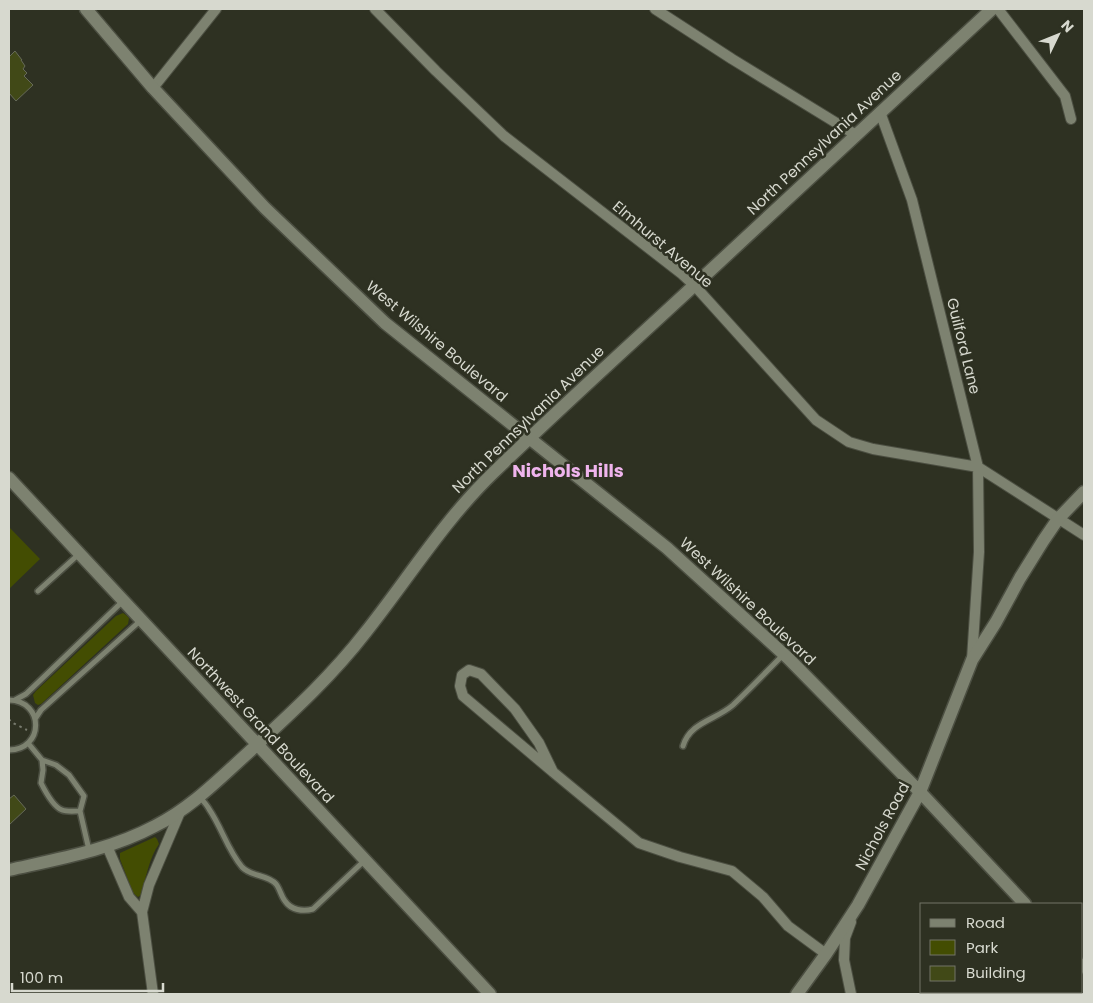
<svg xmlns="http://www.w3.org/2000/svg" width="1093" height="1003" viewBox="0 0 1093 1003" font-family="Poppins,sans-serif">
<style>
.green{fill:#434d02}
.building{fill:#414917;stroke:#666a59}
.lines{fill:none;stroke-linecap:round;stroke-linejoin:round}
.service-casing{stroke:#4c4f42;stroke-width:8}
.minor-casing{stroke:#4c4f42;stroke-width:12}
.tertiary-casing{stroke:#4c4f42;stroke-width:15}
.path{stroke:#787b6e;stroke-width:2;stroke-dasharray:2.5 4;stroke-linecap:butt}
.service{stroke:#7d8270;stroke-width:5}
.minor{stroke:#7d8270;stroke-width:10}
.tertiary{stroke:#7d8270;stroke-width:12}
.labels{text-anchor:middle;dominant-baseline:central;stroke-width:5;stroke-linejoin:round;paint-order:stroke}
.street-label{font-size:15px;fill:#d7d9cf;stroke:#2e3122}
.quarter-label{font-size:18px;font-weight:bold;fill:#efb4ed;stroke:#2e3122}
</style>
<rect width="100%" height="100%" fill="#2e3122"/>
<path class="green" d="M9 527 40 559 9 589Z
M123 613 126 615 129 618 128 624 41 704 38 705 35 703 33 695 36 691 116 616Z
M155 837 157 839 159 844C149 858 146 878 141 895L138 897 133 893 120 859V853Z"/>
<path class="building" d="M15 51 22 60H21L25 66 23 69 27 73 24 76 33 85 16 101 9 93V57Z
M14 795 26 809 9 825V799Z"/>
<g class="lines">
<g class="service-casing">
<path id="service" d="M38 591 79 554
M9 700C45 701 44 750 9 750
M15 700 26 694 123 601
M35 719 41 710 140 621
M28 743 42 760 56 765 69 775 84 796 80 811 89 850
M683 746C690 722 716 720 733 705 750 689 767 671 783 655
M42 760 43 770 41 783C45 791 54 807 62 810 67 812 74 811 80 811
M200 797C203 801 207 805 209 809 222 828 227 849 242 867 251 877 267 874 276 884 280 889 281 896 285 901 291 910 303 912 313 909L365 860"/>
</g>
<g class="minor-casing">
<path id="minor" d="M375 9 436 71 504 136 682 274 694 285 816 420 849 442 873 449 978 467 979 552 972 659
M655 9 732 59 856 135
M998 9 1065 96 1071 119
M153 88 216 9
M880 112 912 200 978 467 1084 535
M553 772 463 696 460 686 462 675 469 670 481 674 515 709 539 743 553 772 639 843 680 857 732 871 763 897 788 926 826 954
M107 846 129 897 142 912
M153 994 142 912 149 885 180 812
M851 994 844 960 845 938 851 922"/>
</g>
<g class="tertiary-casing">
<path id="tertiary" d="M86 9 153 88 265 208 385 323 667 548 679 559 788 658 920 792 1025 904
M9 478 490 994
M9 870C58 859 110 850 155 826 191 808 219 779 249 752 290 714 331 677 365 633 408 579 444 520 494 472 561 407 630 345 699 281 797 191 894 99 992 9
M1082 965 1084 967
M797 994 826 954 858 905 920 792 972 660 996 622 1020 578 1043 541 1058 519 1084 492"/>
</g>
<path class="path" d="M9 544V554
M9 719 11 722 27 730"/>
<use href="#service" class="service"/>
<use href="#minor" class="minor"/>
<use href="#tertiary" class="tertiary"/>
</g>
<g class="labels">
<g class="street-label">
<text transform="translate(824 142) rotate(-43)">North Pennsylvania Avenue</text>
<text transform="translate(663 244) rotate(40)">Elmhurst Avenue</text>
<text transform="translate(437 341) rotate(40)">West Wilshire Boulevard</text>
<text transform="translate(964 346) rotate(76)">Guilford Lane</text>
<text transform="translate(528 419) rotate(-44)">North Pennsylvania Avenue</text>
<text transform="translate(748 601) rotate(43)">West Wilshire Boulevard</text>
<text transform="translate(261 725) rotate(47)">Northwest Grand Boulevard</text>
<text transform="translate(882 826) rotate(-62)">Nichols Road</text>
</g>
<g class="quarter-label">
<text x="568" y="470">Nichols Hills</text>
</g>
</g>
<rect width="1093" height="1003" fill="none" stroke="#d7d9cf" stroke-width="20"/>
<rect x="920" y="903" width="162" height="90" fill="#2e3122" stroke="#727467"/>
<rect x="930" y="919" width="25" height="8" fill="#7d8270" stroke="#727467"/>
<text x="966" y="928" font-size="15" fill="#d7d9cf">Road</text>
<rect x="930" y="940" width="25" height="15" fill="#434d02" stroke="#727467"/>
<text x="966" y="953" font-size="15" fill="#d7d9cf">Park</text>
<rect x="930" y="966" width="25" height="15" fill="#414917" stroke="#727467"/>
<text x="966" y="978" font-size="15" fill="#d7d9cf">Building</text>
<g transform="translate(1058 35) rotate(47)" stroke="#2e3122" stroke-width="4" paint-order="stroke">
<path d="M0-4L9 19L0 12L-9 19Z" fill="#d7d9cf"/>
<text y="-8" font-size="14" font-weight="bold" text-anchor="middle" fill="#d7d9cf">N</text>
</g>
<path d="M12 983v8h151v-8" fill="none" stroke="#d7d9cf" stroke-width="2.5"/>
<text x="20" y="983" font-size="15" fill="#d7d9cf" stroke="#2e3122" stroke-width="4" paint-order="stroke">100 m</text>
</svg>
